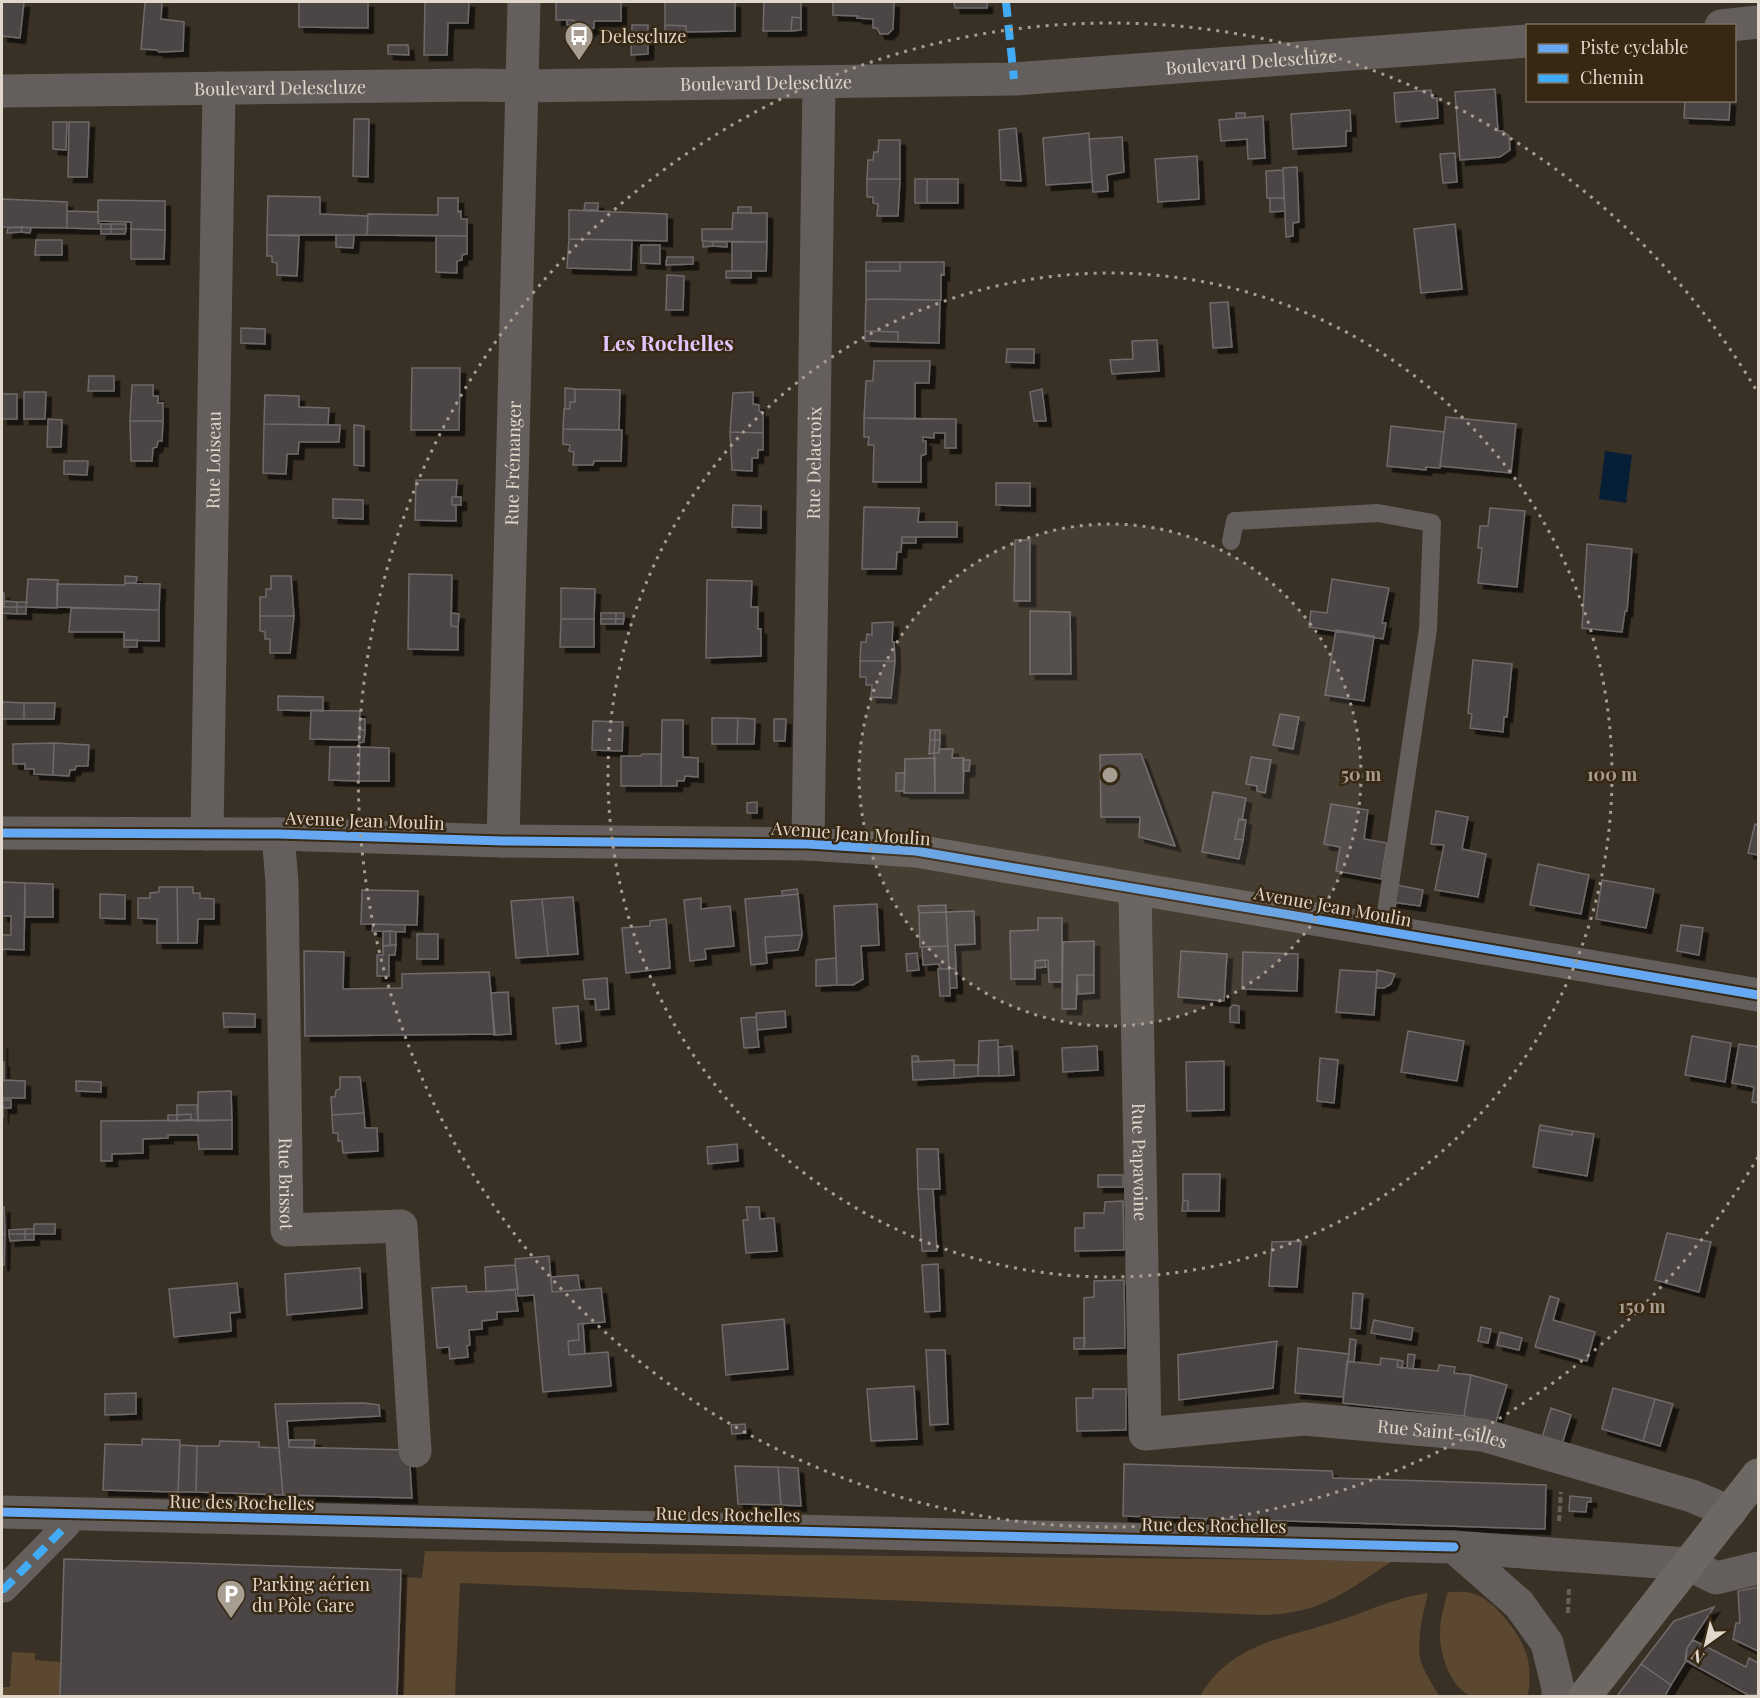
<svg xmlns="http://www.w3.org/2000/svg" width="1760" height="1698" viewBox="0 0 1760 1698" font-family="'Playfair Display',serif">
<style>
.green{fill:#5c4830}
.water{fill:#071e37}
.building{fill:#4b4545;stroke:#6f696a;stroke-width:1.5;filter:url(#shadow)}
.lines{fill:none;stroke-linecap:round;stroke-linejoin:round}
.path{stroke:#67615c;stroke-width:4;stroke-dasharray:6 3;stroke-linecap:butt}
.service{stroke:#645f5c;stroke-width:18}
.pedestrian{stroke:#645f5c;stroke-width:27}
.minor{stroke:#645f5c;stroke-width:33}
.tertiary{stroke:#645f5c;stroke-width:33}
.secondary{stroke:#6e6864;stroke-width:33}
.quiet{stroke:#42abf6;stroke-width:8;stroke-dasharray:15 8;stroke-linecap:butt}
.cycleway-casing{stroke:#372814;stroke-width:13}
.cycleway{stroke:#66a8f1;stroke-width:9}
.ring{fill:none;stroke:#a79d91;stroke-width:3;stroke-dasharray:3 6}
.labels{text-anchor:middle;dominant-baseline:central;stroke-width:5;stroke-linejoin:round;paint-order:stroke}
.poi-label{font-size:18px;fill:#e1d7cb;stroke:#372814;text-anchor:start}
.street-label{font-size:18px;fill:#e1d7cb;stroke:#372814}
.quarter-label{font-size:21px;font-weight:bold;fill:#dfc6fd;stroke:#372814}
.centre{fill:#a79d91;stroke:#372814;stroke-width:3}
.ring-label{font-size:18px;text-anchor:middle;font-weight:bold;fill:#a79d91;stroke:#372814;stroke-width:5;stroke-linejoin:round;paint-order:stroke}
</style>
<defs>
<filter id="shadow"><feDropShadow dx="5.5" dy="5.5" stdDeviation="0" flood-color="#0009"/></filter>
</defs>
<rect width="100%" height="100%" fill="#3a3126"/>
<path class="green" d="M425 1551 1393 1561C1368 1576 1344 1596 1316 1606 1299 1612 1283 1614 1265 1615L460 1583 455 1695 465 1696H397L401 1577 422 1578Z
M1448 1592C1455 1592 1464 1591 1471 1593 1492 1597 1518 1631 1525 1650 1531 1664 1530 1681 1528 1696 1517 1697 1480 1698 1472 1696 1451 1689 1439 1653 1440 1633 1440 1619 1444 1605 1448 1592Z
M1428 1593C1423 1614 1417 1637 1420 1658 1423 1671 1433 1685 1439 1696H1200C1231 1642 1287 1638 1341 1620 1370 1610 1398 1597 1428 1593Z
M12 1652 35 1653V1660L61 1662 60 1696H2V1687H10Z"/>
<path class="water" d="M1605 451 1632 455 1626 503 1599 499Z"/>
<path class="building" d="M2 2H24L20 38 2 36Z
M145 2H162L161 19 184 22 183 51 159 52 157 50 141 49Z
M299 2H368V28L299 27Z
M425 2H469L468 23H448L447 55H424Z
M556 2H621V21H594V28L590 29 587 35H581L578 29H574V20H556Z
M665 2H735V31L686 32V26L665 25Z
M764 2H801V18L792 17 791 31H763Z
M833 2H894L893 29 888 34H880L877 28H873V19L857 18 858 16 833 15Z
M954 2H987V8H955Z
M792 17 801 18V30L791 31Z
M567 20H574V25H567Z
M632 25H648V54L631 55Z
M665 25 686 26V32H665Z
M388 45H408L409 55 388 54Z
M1495 89 1498 131H1503L1509 136 1510 150 1500 157 1460 160 1455 92Z
M1431 90 1432 98H1437L1438 118 1396 122 1394 93Z
M1685 100H1730L1729 120 1684 118Z
M1350 110 1351 131H1346V146L1293 149 1291 114Z
M1236 113H1245V118H1236Z
M1263 116 1265 158 1248 159 1247 139 1221 141 1219 120Z
M354 119H369L368 177 353 176Z
M53 122H67L66 150 53 149Z
M69 122H89L87 177H68Z
M1016 128 1021 181 1001 180 999 130Z
M1089 133 1092 182 1046 185 1043 138Z
M1122 137 1124 172 1107 175 1108 191 1093 192 1089 139Z
M879 140H900V179H867L868 160H873L874 152H878Z
M1455 153 1457 182 1443 183 1440 154Z
M1197 156 1199 199 1158 202 1155 159Z
M1297 167 1299 222 1293 223V236L1286 237 1283 168Z
M1283 170 1284 198H1267L1266 171Z
M867 179H900L898 216H877L878 204 873 203V197H867Z
M915 179H927V203H915Z
M927 179H958V203H927Z
M268 196 320 197V214L368 216 367 235H267Z
M438 198H458V212L461 211V219H467V236L367 235 368 214 438 215Z
M1270 198H1284L1285 211 1270 212Z
M2 199 67 202V228L2 227Z
M98 200 165 201V230L131 229V222L98 221Z
M585 203H598V210H584Z
M738 207H751V213H738Z
M569 210 667 214V241L569 239Z
M67 211 98 212V223L101 224V229L67 228Z
M733 213H767V242L702 241V229H732Z
M101 224H111V229H101Z
M111 224H126V229H111Z
M1455 224 1462 289 1421 293 1414 229Z
M22 227 31 228 30 233 21 232Z
M22 227 21 232 7 233 8 228Z
M101 229H111V234H101Z
M111 229H126L125 234H111Z
M131 229 165 230 164 259H131Z
M267 235 299 236 297 276 277 275V263L272 262V256H267Z
M336 235H354L353 248 336 247Z
M436 236H467V254L462 255V260L457 261V273L436 272Z
M569 239 632 240 631 270 567 268Z
M36 240H62V255H35Z
M703 241 713 242V246L703 247Z
M713 242H727V247L713 246Z
M732 242H767L766 271H732Z
M641 245H660V264L641 263Z
M667 257H693V264L666 265Z
M866 262H900V271H866Z
M900 262H944V275L941 274V300L866 299V271H900Z
M726 271H751V278H726Z
M667 275 684 276 683 310H666Z
M866 299 940 300 939 343 898 342V332L865 331Z
M1228 302 1232 347 1213 348 1210 303Z
M241 328 265 329V344L241 343Z
M865 331 898 332V342L865 341Z
M1157 340 1159 371 1112 374 1110 360 1133 359 1132 341Z
M1007 349H1034V363L1006 362Z
M874 361H930L929 383H915V419L864 418 866 381H873Z
M412 368H460L459 430H411Z
M89 376H114V391H88Z
M132 385H153V396H158V403H163V421H130Z
M565 388 575 389V402H570V409H565Z
M575 389 620 390 619 430 563 429 564 409H570V402H575Z
M1042 389 1046 421H1034L1030 392Z
M24 392H46L45 419H24Z
M753 392V404L759 405V411L763 412V433L730 432 733 393Z
M2 394H17V419H2Z
M265 395 299 396V407L329 408 328 425 264 424Z
M1446 417 1516 424 1511 473 1440 466Z
M864 418 956 419V448H945V433H934V438L923 437V441H926V454L921 456V482H873L874 445H868L869 437H864Z
M48 419 62 420 61 447H47Z
M130 421H163L162 441H158L157 447 153 448 152 461H131Z
M264 424 340 425 339 442H299L298 454H287L286 474 263 473Z
M354 425 364 426V466L354 465Z
M1391 426 1444 432 1440 468 1426 467V470L1387 466Z
M563 429 622 430 621 461H594L593 465H573L574 452 569 451 570 445 563 444Z
M730 432 763 433V450H758V458H752V471L732 470Z
M64 461H88L87 475 64 474Z
M416 480H457L456 497H452V505H456V521L415 520Z
M996 483H1030V506L996 505Z
M452 497H461V505H452Z
M333 499 363 500V519L333 518Z
M733 505 761 506V528L732 527Z
M864 507 919 508 918 522H957V537H902L901 552H897L896 569H862Z
M1490 508 1525 511 1517 587 1478 583 1482 548H1478L1480 526H1488Z
M902 537H916V543H902Z
M1015 540H1030V601H1014Z
M1587 544 1632 549 1627 611H1625L1622 632 1582 628Z
M409 574 452 575 451 626 458 627V650L408 649Z
M125 576 137 577 136 583H125Z
M271 576H291L294 616H260V597H266V589H271Z
M28 579 58 580 57 608 26 607Z
M1332 579 1389 588 1382 623H1386L1383 639 1309 627 1311 611 1327 613Z
M707 580 752 581 751 607H758V629H761V656L706 658Z
M125 583 160 584 159 610 57 607V584L125 585Z
M561 588 595 589 594 619H561Z
M2 593H4V607H2Z
M4 601 17 602V607H4Z
M17 602H27L26 607H17Z
M2 607H17V614L2 613Z
M17 607H26V614H17Z
M71 608 159 610V641L124 640V632H69Z
M1030 611 1070 612 1071 674H1030Z
M451 613 459 614 458 627 451 626Z
M601 613H616V619H601Z
M616 613H624V619H616Z
M260 616H294L290 653H270V639H265V632L260 631Z
M561 619H594V647H560Z
M601 619H616L615 624H601Z
M616 619H624L623 624H615Z
M893 622 892 642H894L895 661H860L861 642H866L867 634 872 635V623Z
M1336 630 1374 636 1364 701 1325 695Z
M124 640H137V647H124Z
M1473 660 1512 664 1507 717H1504L1503 732 1470 728 1472 714 1468 713Z
M860 661H895L891 698 871 697 872 685H866V677H860Z
M278 696 323 697V711L278 710Z
M2 702 24 703V719H2Z
M24 703H55L54 719H24Z
M311 710 360 711 359 740 310 739Z
M1280 714 1299 717 1293 749 1273 745Z
M712 718H738L737 744H712Z
M738 718 755 719 754 744H737Z
M360 719H365V730H360Z
M774 719H786L785 741H774Z
M662 720H683V757L698 758V777L685 776 684 781H677V786H661Z
M593 721 623 722 622 751 592 750Z
M360 730H365L364 742 359 743Z
M930 730H935V740H930Z
M935 730H940V740H935Z
M930 740H935L934 753 929 754Z
M935 740H940L939 753H934Z
M54 743 53 775 34 774V769H25V764H13V744Z
M54 743 89 745 88 766H76L75 770H70L69 776 53 775Z
M330 747H360L359 781 329 780Z
M360 747 389 748V781H359Z
M939 749H953L952 758H964L963 793H935L934 753H939Z
M642 754H661V786H621V756H641Z
M1141 754 1175 846 1139 837 1140 817H1101L1100 755Z
M1251 757 1271 760 1265 793 1257 791V786L1246 784Z
M935 758V793H904L905 759Z
M963 760H970L969 771H963Z
M896 773H905L904 791H896Z
M1213 792 1246 798 1242 820 1239 819 1235 839 1243 840 1239 859 1202 852Z
M757 802V813H747V803Z
M1331 804 1368 810 1364 839 1387 843 1381 879 1336 871 1340 847 1324 844Z
M1436 811 1468 817 1462 849 1486 854 1478 897 1435 890 1444 845 1431 844Z
M1239 819 1246 820 1243 840 1235 839Z
M1755 824 1758 825V855L1748 853Z
M1538 864 1589 875 1581 914 1530 905Z
M1602 880 1654 889 1646 928 1596 919Z
M2 882 25 883 24 950 2 949V935H11V916H2Z
M25 883 53 884V917H25Z
M1396 885 1423 890 1420 906 1392 902Z
M159 887H177L178 943H157V919L138 918V898H150V893L159 892Z
M177 887H193V893H200V898L214 899V919H198L197 943H178Z
M797 889 798 894 782 896V891Z
M362 890 418 891 417 925 361 924Z
M100 894 125 895V919L100 918Z
M798 894 802 935 765 937 767 963 751 965 745 899Z
M573 897 578 954 548 956 542 899Z
M701 898V909L730 906 734 946 705 949 706 959 690 961 684 900Z
M542 899 548 956 516 958 511 901Z
M877 904 879 945 861 946 863 979 853 985H837L834 906Z
M946 905V912L919 913 918 906Z
M974 911 975 944 955 945 956 968 949 969 946 912Z
M946 912 948 946 920 947 919 913Z
M1038 918H1062V982H1049L1048 960 1035 961V979H1011L1010 931 1038 930Z
M666 919 670 968 626 973 622 928 650 926V921Z
M373 924 405 925V932L372 931Z
M1681 925 1703 928 1699 955 1677 951Z
M390 931V945L383 946V932Z
M390 931 396 932V945H390Z
M417 934H438V959H417Z
M802 935 798 950 766 953 765 937Z
M1094 941V975H1077L1076 1009H1062L1063 942Z
M396 945 395 955H389V976H377V955H383V946Z
M948 946 949 969H940L939 964 923 965 922 947Z
M304 951 344 952 343 989 402 988V974L489 972 495 1034 305 1036Z
M1181 951 1227 954 1224 1001 1178 997Z
M1243 952 1298 954 1297 991 1242 989Z
M917 953 919 970 907 971 906 954Z
M836 958 837 985 816 986V960Z
M1045 960 1046 967 1035 968V961Z
M956 968 957 988H950L949 969Z
M938 969H949L950 996H940Z
M1340 970 1377 972 1374 1015 1336 1012Z
M1377 970 1395 974 1391 984 1384 988H1376Z
M1077 975H1094V993L1078 994Z
M607 978 609 1009 596 1010 595 999H585L583 980Z
M508 992 511 1034 494 1035 491 993Z
M1233 1005 1239 1006V1023L1230 1022V1008Z
M578 1006 581 1041 556 1044 553 1008Z
M785 1011 786 1027 757 1030 756 1013Z
M223 1013 255 1014V1027H224Z
M756 1017 759 1047 744 1048 741 1018Z
M1408 1031 1464 1041 1457 1081 1401 1072Z
M1692 1036 1731 1043 1725 1082 1685 1075Z
M998 1040 999 1076H978L979 1041Z
M2 1042V1062H4V1081L2 1080Z
M1739 1044 1758 1047V1103L1752 1102 1754 1087 1732 1083Z
M1012 1046 1014 1075 999 1076 998 1047Z
M1097 1046 1098 1070 1063 1072 1062 1048Z
M912 1056H918L919 1061 912 1062Z
M1320 1058 1338 1060 1334 1103 1317 1101Z
M954 1060V1078L913 1080 912 1062Z
M1224 1061V1110L1187 1111 1186 1062Z
M954 1065H978V1076L954 1078Z
M340 1077H360L364 1113 332 1115 331 1097H335L336 1090 340 1089Z
M2 1080 25 1081V1098H3V1118Z
M76 1081 101 1082V1092L76 1091Z
M231 1091 232 1120 198 1121V1092Z
M3 1100H11V1108H3Z
M177 1105H197L198 1121 191 1120V1114L177 1115Z
M364 1113 365 1128H377L378 1151 343 1153 342 1141H338V1133H333L332 1115Z
M191 1114V1120L177 1121V1115Z
M168 1115H177V1121H168Z
M232 1120V1149H199L198 1135H168V1138L143 1139V1153L112 1154V1161H101V1121Z
M1540 1125 1573 1131 1572 1135 1539 1130Z
M1539 1130 1572 1135 1573 1131 1594 1134 1587 1176 1533 1167Z
M737 1144 738 1161 708 1164 707 1147Z
M917 1149H938L940 1189H918Z
M1183 1174H1220L1219 1211H1188V1201L1183 1200Z
M1098 1175H1123V1187H1098Z
M918 1189H933L937 1251H922Z
M1183 1200 1188 1201V1211H1182Z
M1123 1201 1124 1250 1075 1251V1228H1084V1213H1104L1105 1202Z
M2 1207H4L5 1234H2Z
M746 1207H759L760 1219 774 1218 777 1251 746 1253 743 1220H748Z
M34 1224H55V1234H34Z
M25 1229V1234H9V1230Z
M25 1229H34V1234H25Z
M1667 1233 1711 1242 1699 1292 1655 1280Z
M2 1234H5L4 1265H2Z
M9 1234H25V1240L10 1241Z
M25 1234H34V1240H25Z
M1301 1241 1297 1287 1269 1286 1272 1242Z
M549 1256 552 1292 601 1288 605 1322 578 1324 579 1340 568 1341 569 1355 608 1352 611 1386 543 1392 534 1295 518 1296 515 1259Z
M938 1264 940 1311 925 1312 922 1265Z
M515 1265 518 1289 486 1292 485 1267Z
M360 1268 362 1308 287 1315 285 1274Z
M578 1275 580 1290 552 1292 551 1277Z
M1124 1280 1125 1348 1084 1349V1298L1094 1297V1281Z
M237 1283 240 1312 230 1313 231 1331 174 1337 169 1289Z
M466 1286 467 1292 515 1290 518 1311 497 1312V1319L482 1321V1329L469 1330 470 1345 467 1346 468 1357 450 1359 449 1347 437 1348 432 1288Z
M1353 1293 1363 1294 1360 1329 1351 1328Z
M1550 1296 1559 1299 1553 1320 1595 1332 1587 1361 1535 1347Z
M784 1319 788 1369 726 1375 722 1325Z
M1374 1320 1413 1328 1411 1340 1371 1333Z
M578 1324H583L585 1354 569 1355 568 1341 579 1340Z
M1481 1327 1491 1329 1488 1343 1478 1341Z
M1500 1332 1522 1338 1519 1350 1497 1345Z
M1074 1338H1085L1084 1349H1074Z
M1350 1339 1356 1340 1354 1362H1348Z
M1277 1341 1273 1388 1179 1400 1178 1355Z
M1298 1348 1349 1354 1343 1397 1295 1393Z
M926 1350H945L948 1424 930 1425Z
M1408 1354 1415 1355 1413 1369 1407 1368Z
M1381 1358 1398 1360 1397 1367 1438 1371 1439 1365 1455 1367 1454 1373 1471 1375 1464 1416 1343 1403 1347 1361 1380 1365Z
M1398 1360 1403 1361 1402 1368 1397 1367Z
M1471 1375 1507 1385 1495 1425 1464 1416Z
M914 1386 917 1439 871 1441 867 1389Z
M1613 1388 1655 1399 1643 1441 1602 1429Z
M1093 1389H1126V1430L1077 1431 1076 1398H1093Z
M136 1393V1414L105 1415V1394Z
M1655 1399 1673 1404 1660 1446 1643 1441Z
M364 1403 379 1405 380 1416 287 1421 289 1447 409 1450 412 1498 283 1495 275 1404Z
M1551 1408 1571 1415 1562 1444 1542 1438Z
M745 1424 746 1433 732 1434 731 1425Z
M142 1439 180 1440 178 1492 103 1490 105 1444 142 1445Z
M289 1440H315L314 1448 289 1447Z
M220 1441 259 1442V1447L279 1448 283 1495 196 1492 197 1446H219Z
M180 1445 197 1446 196 1492H178Z
M1124 1464 1332 1471 1333 1478 1546 1485 1545 1529 1123 1516Z
M735 1466 778 1467 781 1505 738 1504Z
M778 1467 798 1468 801 1506 781 1505Z
M1570 1496 1591 1498V1502H1587L1586 1512 1569 1511Z
M64 1559 401 1570 397 1696H60Z
M1758 1587V1651L1733 1639 1736 1623H1740L1738 1591Z
M1714 1607 1687 1648 1686 1661 1671 1685 1641 1664 1674 1621Z
M1693 1640 1746 1667 1749 1658 1758 1663V1695H1748L1685 1660 1687 1648Z
M1641 1664 1671 1685 1665 1696H1617Z"/>
<g class="lines">
<path class="path" d="M1559 1521 1561 1492
M1568 1613 1569 1588"/>
<path class="service" d="M1231 541 1235 521 1378 513 1432 523 1428 629 1383 932"/>
<path class="pedestrian" d="M2 1589H4L67 1525"/>
<g class="minor">
<path d="M1721 26 1758 22"/>
<path id="s1" d="M2 91 477 85 522 86 1014 79 1528 41"/>
<path id="s2" d="M207 834 219 88"/>
<path id="s3" d="M278 834 282 883 287 1230 401 1226 415 1451"/>
<path id="s4" d="M503 841 524 2"/>
<path id="s5" d="M808 844 819 83"/>
<path id="s6" d="M1135 890 1145 1434 1304 1419 1483 1435 1692 1496 1730 1512"/>
<path d="M2 1512 1454 1547 1688 1564"/>
<path d="M1454 1547 1519 1604 1547 1643 1558 1688V1696"/>
</g>
<path class="tertiary" d="M2 833 278 834 503 841 808 844 916 851 1758 995
M1688 1564 1716 1578 1758 1568"/>
<path class="secondary" d="M1585 1696 1758 1475"/>
<path class="quiet" d="M1006 2 1014 79
M2 1589H4L67 1525"/>
<g class="cycleway-casing">
<path id="cycleway" d="M2 833 278 834 503 841 808 844 916 851 1758 995
M2 1512 1454 1547"/>
</g>
<use href="#cycleway" class="cycleway"/>
</g>
<circle cx="1110" cy="775" r="251" fill="#a79d91" fill-opacity=".12"/>
<g class="ring">
<circle cx="1110" cy="775" r="251"/>
<circle cx="1110" cy="775" r="502"/>
<path d="M1758 1157A752 752 0 1 1 1758 393"/>
</g>
<defs>
<g id="bus-pin" transform="scale(1.5)"><path d="M0 17L-7.5 6A9.5 9.5 0 1 1 7.5 6Z" fill="#a79d91" stroke="#372814"/><path d="M-5-6H5V4H4V6H2V4H-2V6H-4V4H-5ZM-3.5-4V0h7V-4ZM-3.5 1.2v1.5H-2V1.2ZM2 1.2v1.5H3.5V1.2Z" fill="#fff"/></g>
<g id="parking-pin" transform="scale(1.5)"><path d="M0 17L-7.5 6A9.5 9.5 0 1 1 7.5 6Z" fill="#a79d91" stroke="#372814"/><path d="M-3.5-5.5H1a3.5 3.5 0 0 1 0 7H-1V5.5H-3.5ZM-1-3.4V-.6H.8a1.4 1.4 0 0 0 0-2.8Z" fill="#fff"/></g>
</defs>
<g fill-rule="evenodd">
<use href="#bus-pin" x="579" y="36"/>
<use href="#parking-pin" x="231" y="1594"/>
</g>
<g class="labels">
<g class="poi-label">
<text x="600" y="36">Delescluze</text>
<text x="252" y="1584">Parking aérien<tspan x="252" dy="21">du Pôle Gare</tspan></text>
</g>
<g class="street-label">
<text stroke="none"><textPath href="#s1" startOffset="1250">Boulevard Delescluze</textPath></text>
<text stroke="none"><textPath href="#s1" startOffset="764">Boulevard Delescluze</textPath></text>
<text stroke="none"><textPath href="#s1" startOffset="278">Boulevard Delescluze</textPath></text>
<text stroke="none"><textPath href="#s2" startOffset="374">Rue Loiseau</textPath></text>
<text stroke="none"><textPath href="#s5" startOffset="381">Rue Delacroix</textPath></text>
<text stroke="none"><textPath href="#s4" startOffset="378">Rue Frémanger</textPath></text>
<text transform="translate(365 820) rotate(2)">Avenue Jean Moulin</text>
<text transform="translate(851 833) rotate(4)">Avenue Jean Moulin</text>
<text transform="translate(1333 906) rotate(10)">Avenue Jean Moulin</text>
<text stroke="none"><textPath href="#s6" startOffset="272">Rue Papavoine</textPath></text>
<text stroke="none"><textPath href="#s3" startOffset="350">Rue Brissot</textPath></text>
<text stroke="none"><textPath href="#s6" startOffset="843">Rue Saint-Gilles</textPath></text>
<text transform="translate(242 1502) rotate(1)">Rue des Rochelles</text>
<text transform="translate(728 1514) rotate(1)">Rue des Rochelles</text>
<text transform="translate(1214 1525) rotate(1)">Rue des Rochelles</text>
</g>
<g class="quarter-label">
<text x="668" y="342">Les Rochelles</text>
</g>
</g>
<circle cx="1110" cy="775" r="9" class="centre"/>
<g class="ring-label">
<text x="1361" y="781">50 m</text>
<text x="1612" y="781">100 m</text>
<text x="1642" y="1313">150 m</text>
</g>
<rect width="1760" height="1698" fill="none" stroke="#e1d7cb" stroke-width="6"/>
<rect x="1526" y="24" width="210" height="78" fill="#372814" stroke="#7b6e5d" stroke-width="1.5"/>
<rect x="1538" y="44" width="30" height="9" fill="#66a8f1" stroke="#7b6e5d" stroke-width="1.5"/>
<text x="1580" y="54" font-size="18" fill="#e1d7cb">Piste cyclable</text>
<rect x="1538" y="74" width="30" height="9" fill="#42abf6" stroke="#7b6e5d" stroke-width="1.5"/>
<text x="1580" y="84" font-size="18" fill="#e1d7cb">Chemin</text>
<g transform="translate(1706 1644) rotate(214)" stroke="#372814" stroke-width="4.5" paint-order="stroke">
<path d="M0-4.5L10 22L0 15L-10 22Z" fill="#e1d7cb"/>
<text y="-9" font-size="16" font-weight="bold" text-anchor="middle" fill="#e1d7cb">N</text>
</g>
</svg>
